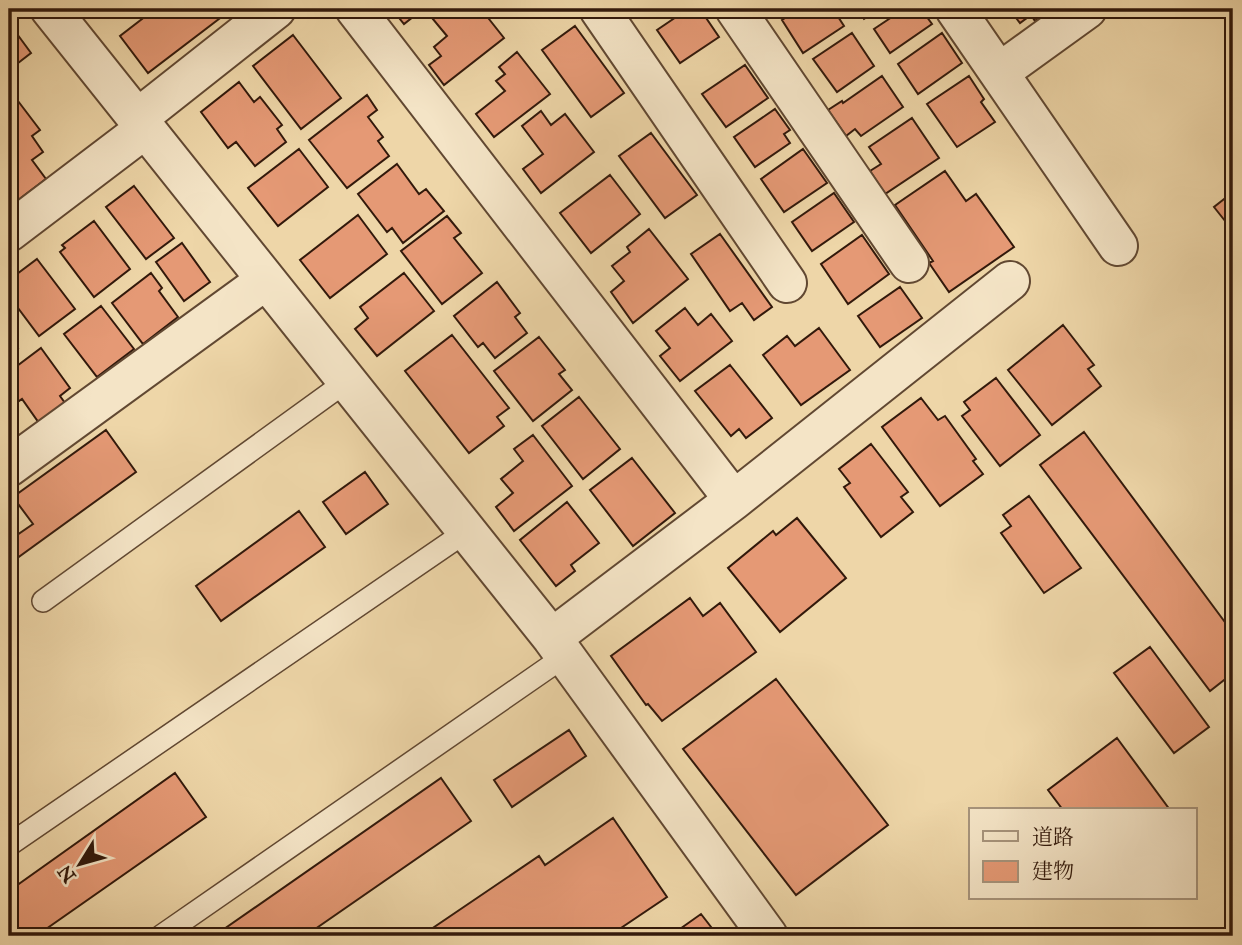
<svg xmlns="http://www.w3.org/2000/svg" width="1242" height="945" viewBox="0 0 1242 945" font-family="'IM FELL Great Primer','Noto Serif JP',serif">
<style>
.building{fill:#e59975;stroke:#32190b;stroke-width:2}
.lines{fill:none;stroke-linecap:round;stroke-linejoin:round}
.service-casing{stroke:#614832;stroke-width:24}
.minor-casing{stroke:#614832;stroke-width:42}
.service{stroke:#f4e4c6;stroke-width:21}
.minor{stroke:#f4e4c6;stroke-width:38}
</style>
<rect width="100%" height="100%" fill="#eed6a8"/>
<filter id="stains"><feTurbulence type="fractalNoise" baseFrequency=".00286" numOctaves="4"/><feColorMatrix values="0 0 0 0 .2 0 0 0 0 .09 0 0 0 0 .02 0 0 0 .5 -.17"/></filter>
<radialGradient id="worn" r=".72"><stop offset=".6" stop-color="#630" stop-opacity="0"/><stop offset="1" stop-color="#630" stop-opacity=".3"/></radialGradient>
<path class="building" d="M155 9H232L148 73 120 36Z
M392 9H423L404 24Z
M445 9H481L504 38 444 85 429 65 441 56 434 47 447 36 432 18Z
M643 9H660L648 17Z
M688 9H700L719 37 680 63 657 30Z
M799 9H833L844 26 803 53 782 20Z
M857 9H879L864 19Z
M904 9H921L932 24 890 53 874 29Z
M1009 9H1051L1035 21 1031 15 1020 23Z
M9 23 31 53 9 70Z
M575 26 624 93 591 117 542 50Z
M852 33 874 66 837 92 813 59Z
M942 33 962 63 918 94 898 64Z
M293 35 341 98 301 129 253 66Z
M517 52 550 94 494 137 476 114 505 91 496 81 505 74 499 67Z
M745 65 768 98 726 127 702 94Z
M882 76 903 107 861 136 855 129 846 136 828 110 842 101 843 103Z
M969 76 984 99 981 102 995 122 957 147 927 104Z
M239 82 254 102 260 97 282 125 277 129 286 142 255 166 236 142 228 148 201 112Z
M367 95 377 110 368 117 383 137 378 141 389 156 347 188 309 140Z
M18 101 40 130 32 136 43 152 32 160 46 179 9 207V108Z
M775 109 790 130 784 134 790 143 755 167 734 137Z
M541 111 551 125 565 114 594 152 541 193 523 169 543 154 522 126Z
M912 118 939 158 885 194 870 171 881 164 869 147Z
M651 133 697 195 665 218 619 156Z
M299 149 328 187 278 226 248 188Z
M803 149 827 183 784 212 761 179Z
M397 164 419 194 426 189 444 211 403 243 392 228 387 232 358 194Z
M945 171 966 201 976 194 1014 247 949 292 929 263 933 261 895 205Z
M610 175 640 214 591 253 560 213Z
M134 186 174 238 146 259 106 207Z
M1233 192V231L1214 207Z
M834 193 854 222 812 251 792 222Z
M358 215 387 254 330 298 300 260Z
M447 216 461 233 454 238 482 273 442 304 401 251Z
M94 221 130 269 94 297 60 252 65 248 62 245Z
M649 229 688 279 633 323 611 292 624 281 612 266 630 252 627 247Z
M720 234 772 307 754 320 742 303 730 311 691 254Z
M862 235 889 274 848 304 821 264Z
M182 243 210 282 184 301 156 262Z
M37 259 75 309 39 336 9 296V280Z
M151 273 162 288 159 291 178 317 143 344 112 303Z
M404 273 434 311 377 356 355 329 368 318 360 307Z
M497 282 520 313 515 317 527 333 495 358 483 343 478 347 454 316Z
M900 287 922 318 880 347 858 316Z
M101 306 134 349 97 377 64 334Z
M685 308 698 325 711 314 732 341 680 381 660 356 670 348 656 331Z
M1063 325 1094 365 1088 369 1101 386 1052 425 1008 370Z
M819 328 850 370 801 405 763 355 787 336 795 346Z
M9 335 18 348 9 355Z
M452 335 509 408 497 417 504 426 469 453 405 371Z
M539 337 565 370 559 374 572 390 533 421 494 371Z
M41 348 70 388 60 396 65 403 39 423 22 399 9 408V372Z
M730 365 772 418 746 438 739 429 731 436 695 391Z
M996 378 1040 435 1000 466 962 416 970 410 964 402Z
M579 397 620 449 583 479 542 426Z
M921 398 938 420 945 416 976 459 973 461 983 474 940 506 882 427Z
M106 430 136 472 9 564V529L14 537 33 524 13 497Z
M1084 432 1233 633V673L1210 691 1040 465Z
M533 435 572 486 514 531 496 507 513 493 501 479 523 461 514 449Z
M871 444 908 492 901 497 913 512 881 537 844 487 850 483 839 469Z
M632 458 675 513 633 546 590 490Z
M365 472 388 504 346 534 323 502Z
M1029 496 1081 568 1044 593 1001 533 1011 526 1003 515Z
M567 502 599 543 571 565 575 571 556 586 520 540Z
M299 511 325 547 221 621 196 586Z
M797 518 846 578 780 632 728 568 773 531 776 535Z
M690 598 703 616 720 603 756 652 662 721 648 704 646 705 611 656Z
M1150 647 1209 727 1174 753 1114 673Z
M776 679 888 825 796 895 683 749Z
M569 730 586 756 512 807 494 780Z
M1117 738 1170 810H1063L1048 790Z
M175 773 206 817 36 936H9V891Z
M441 778 471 821 305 936H214Z
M613 818 667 897 609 936H421L539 856 545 865Z
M701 914 718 936H670Z"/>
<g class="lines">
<g class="service-casing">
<path id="service" d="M43 601 347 381
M9 845 467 531
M161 936 565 656"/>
</g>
<g class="minor-casing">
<path id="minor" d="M50 9 552 638 768 936
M355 9 734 500
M599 9 787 283
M735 9 909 263
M955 9 1118 246
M1000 72 1087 9
M138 118 276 9
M9 232 146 128
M9 467 266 280
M552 638 734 500 1010 281"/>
</g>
<use href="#service" class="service"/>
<use href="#minor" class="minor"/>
</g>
<rect width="1242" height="945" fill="none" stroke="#eed6a8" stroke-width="35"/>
<rect x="10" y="10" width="1221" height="924" fill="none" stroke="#32190b" stroke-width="3.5"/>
<rect x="18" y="18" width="1207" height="910" fill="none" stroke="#32190b" stroke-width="2"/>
<rect x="969" y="808" width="228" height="91" fill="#f4e4c6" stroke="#a6937b" stroke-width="2"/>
<rect x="983" y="831" width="35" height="10" fill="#f4e4c6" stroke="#a6937b" stroke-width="2"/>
<text x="1032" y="844" font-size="21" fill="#32190b">道路</text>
<rect x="983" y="861" width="35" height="21" fill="#e59975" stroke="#a6937b" stroke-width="2"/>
<text x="1032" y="878" font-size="21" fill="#32190b">建物</text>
<g transform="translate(80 864) rotate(233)" stroke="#f4e4c6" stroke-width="5" paint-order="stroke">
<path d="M0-5L12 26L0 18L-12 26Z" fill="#32190b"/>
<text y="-10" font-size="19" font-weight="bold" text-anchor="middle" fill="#32190b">N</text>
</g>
<rect width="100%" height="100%" filter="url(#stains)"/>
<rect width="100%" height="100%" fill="url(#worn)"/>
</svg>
